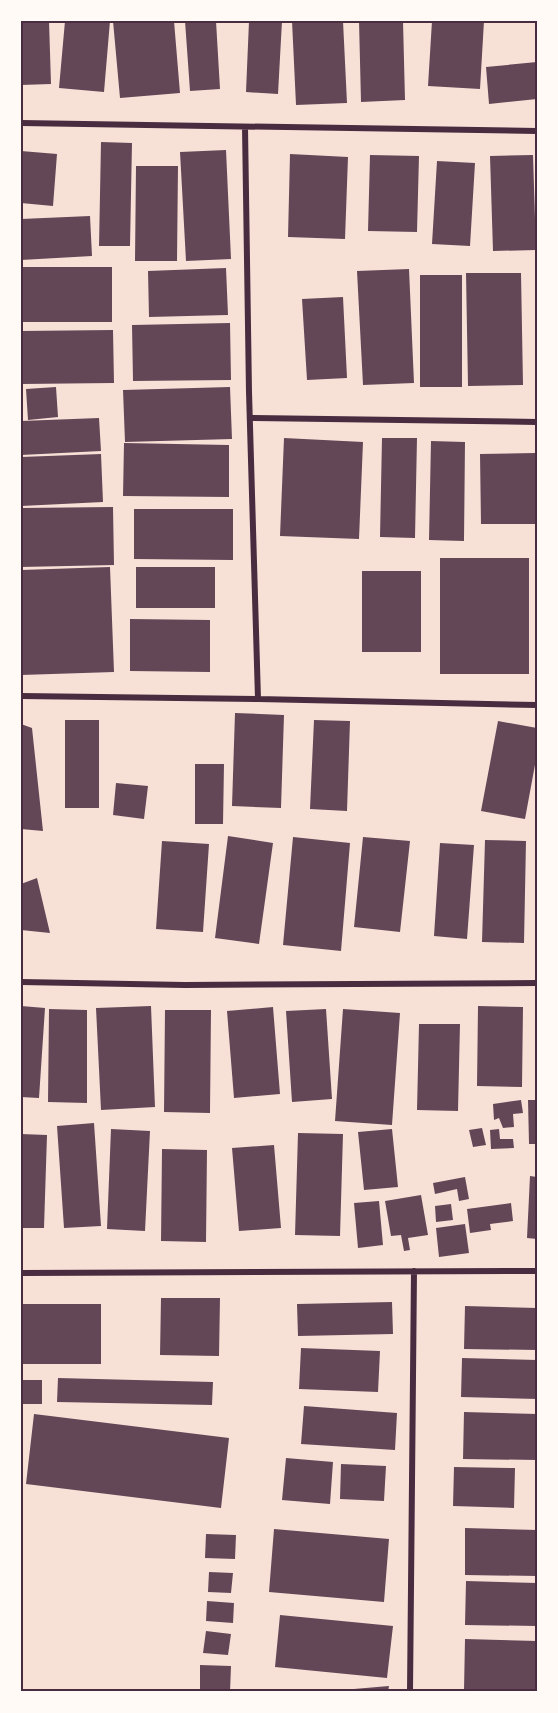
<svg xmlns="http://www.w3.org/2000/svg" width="558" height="1713" viewBox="0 0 558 1713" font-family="'PT Sans Narrow',sans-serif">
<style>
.building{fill:#644757}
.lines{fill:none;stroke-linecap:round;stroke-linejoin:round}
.minor{stroke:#4a2c40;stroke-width:6}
.neatline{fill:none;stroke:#4a2c40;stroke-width:2}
</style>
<rect width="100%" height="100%" fill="#f7e1d7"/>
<path class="building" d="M21 21H49L51 84 21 85Z
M65 21H110L104 92 59 88Z
M113 21H174L180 93 120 98Z
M185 21H216L220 89 190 91Z
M249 21H282L278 94 246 92Z
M292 21H343L347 103 296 105Z
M359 21H403L405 100 361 102Z
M432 21H484L480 89 428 86Z
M537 62V99L489 104 486 67Z
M101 142 132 143 130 246H99Z
M226 150 231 259 186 261 180 152Z
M21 151 57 154 53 206 21 203Z
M290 154 348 157 345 239 288 237Z
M370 155 419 156 417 232 368 231Z
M533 155 536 250 493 251 490 156Z
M437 161 475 163 470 246 432 244Z
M136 166H178L177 261H135Z
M90 216 92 256 21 260V219Z
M21 267H112V322H21Z
M226 268 228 315 149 317 148 271Z
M409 269 414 383 363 385 357 271Z
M466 273H521L523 385 468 386Z
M420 275H462V387H420Z
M343 297 347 378 307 380 302 299Z
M230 323 231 380 133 381 132 325Z
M113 330 114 383 21 384V331Z
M56 387 58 417 28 420 26 389Z
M230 387 232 439 125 442 123 390Z
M99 418 101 451 21 455V421Z
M284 438 363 442 359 539 280 536Z
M382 438H417L415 538 380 537Z
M431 441 465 442 464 541 429 540Z
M124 443 229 445V497L123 496Z
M536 453V524H481L480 454Z
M101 454 103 502 21 506V457Z
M113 507 114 565 21 567V508Z
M134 509H233V560L134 559Z
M440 558H529V674H440Z
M110 567 114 672 21 675V570Z
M136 567H215V608H136Z
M362 571H421V652H362Z
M130 619 210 620V672L130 671Z
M235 713 284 715 281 808 232 806Z
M65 720H99V808H65Z
M314 720 350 721 347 811 310 809Z
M498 721 537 728V754L525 819 481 811Z
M21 724 32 728 43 831 21 829Z
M195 764H224L223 824H195Z
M116 783 148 786 144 819 113 815Z
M228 836 273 843 259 944 215 938Z
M293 837 350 843 341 951 283 945Z
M363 837 410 841 400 932 354 927Z
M485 840 526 841 524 943 482 942Z
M162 841 209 844 203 932 156 929Z
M440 843 474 845 467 939 434 936Z
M37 878 50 933 21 930V884Z
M21 1006 45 1008 39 1098 21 1097Z
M151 1006 155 1107 101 1110 96 1008Z
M478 1006 523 1007 522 1087 477 1086Z
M273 1007 280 1094 234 1098 227 1011Z
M49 1009 87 1010V1103L48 1102Z
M326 1009 332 1099 292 1102 286 1011Z
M343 1009 400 1013 392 1125 335 1121Z
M165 1010H211L210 1113 164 1112Z
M419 1024H460L458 1111 417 1110Z
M521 1100 523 1113 513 1114 514 1127 503 1128 499 1118 494 1120 493 1104Z
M528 1100H537L536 1144H529Z
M94 1123 101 1226 64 1228 57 1126Z
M482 1128 486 1145 473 1147 469 1130Z
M111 1129 150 1131 145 1231 107 1229Z
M392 1129 398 1187 364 1190 358 1132Z
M499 1129 500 1139H513L514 1148 491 1149 490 1130Z
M298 1133 343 1134 340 1236 295 1235Z
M21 1134 47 1135 44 1228H21Z
M274 1145 281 1228 239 1231 232 1148Z
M162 1149 207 1150 206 1242 161 1241Z
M530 1176 537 1177V1239L527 1238Z
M465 1177 469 1199 459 1201 457 1189 435 1194 433 1183Z
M421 1195 428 1235 408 1238 410 1250 404 1251 401 1235 391 1236 385 1201Z
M379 1201 383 1245 358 1248 354 1203Z
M511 1203 513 1221 490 1224 491 1230 470 1233 467 1209Z
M451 1204 453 1220 436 1222 435 1206Z
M465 1224 469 1253 439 1257 436 1228Z
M161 1298H220L219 1356 160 1355Z
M392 1302 393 1334 298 1336 297 1304Z
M21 1304H101V1364H21Z
M465 1306 537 1308V1350L464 1349Z
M301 1348 380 1351 378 1392 299 1389Z
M462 1358 537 1360V1399L461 1397Z
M58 1378 213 1382 212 1405 57 1402Z
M21 1380H42V1404H21Z
M304 1406 397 1413 395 1450 301 1444Z
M464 1412 537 1414V1460L463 1459Z
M34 1414 229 1438 221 1508 26 1484Z
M286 1458 333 1462 330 1504 282 1500Z
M341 1464 386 1466 384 1501 340 1499Z
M454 1467 515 1468 514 1508 453 1506Z
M465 1528 537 1530V1576L465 1575Z
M274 1529 389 1539 384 1602 269 1592Z
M206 1534 236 1535 235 1559 205 1558Z
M209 1572 233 1573 231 1593 208 1592Z
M466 1581 537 1583V1626L465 1625Z
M207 1601 234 1603 233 1623 206 1621Z
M280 1615 393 1626 387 1678 275 1667Z
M206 1631 231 1634 228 1655 203 1653Z
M465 1639 537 1641V1692L464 1690Z
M200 1665 231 1666 230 1692H200Z
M389 1686 388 1692H342V1690Z"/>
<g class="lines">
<path class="minor" d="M21 123 537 131
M245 127 249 392 258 699
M250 418 537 422
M21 696 258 699 537 705
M21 982 185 985 537 983
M21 1273 537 1271
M410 1692 414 1271"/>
</g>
<rect width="558" height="1713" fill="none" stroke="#fffaf5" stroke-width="45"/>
<rect x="22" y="22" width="514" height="1668" class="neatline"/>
</svg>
